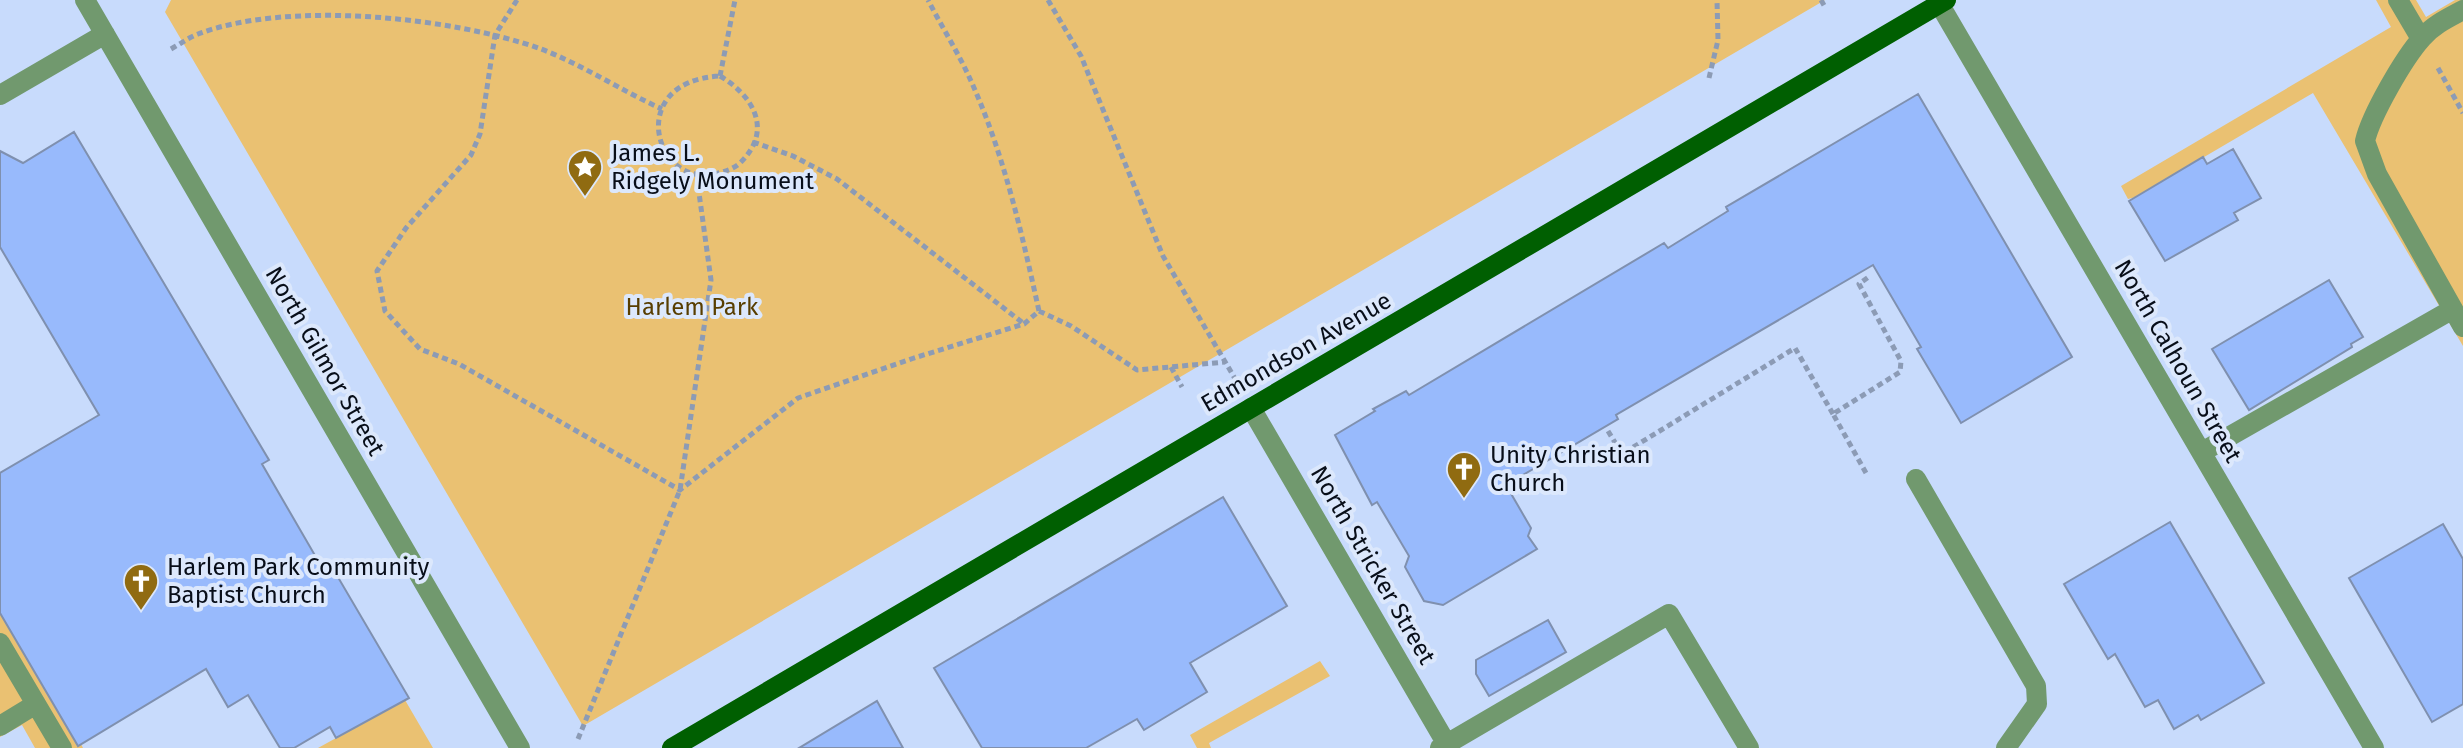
<svg xmlns="http://www.w3.org/2000/svg" width="2463" height="748" viewBox="0 0 2463 748" font-family="'Fira Sans',sans-serif">
<style>
.green{fill:#eac172}
.building{fill:#98bafc;stroke:#7f90af;stroke-width:2}
.lines{fill:none;stroke-linecap:round;stroke-linejoin:round}
.path{stroke:#8c9bb5;stroke-width:5;stroke-dasharray:6 4;stroke-linecap:butt}
.minor{stroke:#71996e;stroke-width:20}
.major{stroke:#005f01;stroke-width:20}
.labels{text-anchor:middle;dominant-baseline:central;stroke-width:8;stroke-linejoin:round;paint-order:stroke}
.poi-label{font-size:24px;fill:#080e19;stroke:#dce8fc;text-anchor:start}
.park-label{font-size:24px;fill:#583e00;stroke:#dce8fc}
.street-label{font-size:24px;fill:#080e19;stroke:#dce8fc}
</style>
<rect width="100%" height="100%" fill="#c8dbfc"/>
<path class="green" d="M171 0H1825L583 726 165 12Z
M2376 0H2416L2426 17 2455 0H2463V346L2313 93 2136 197 2128 199 2121 186 2391 27Z
M0 613 78 746 81 744 83 748H35L22 725 0 737Z
M1320 661 1330 676 1209 743 1211 748H1197L1190 735Z
M405 700 433 748H318Z"/>
<path class="building" d="M1918 94 2072 357 1961 423 1917 349 1921 347 1873 265 1616 415 1618 419 1506 485 1531 528 1528 536 1537 549 1443 605 1424 601 1405 567 1409 556 1377 502 1372 505 1335 435 1375 411 1373 409 1406 391 1409 395 1664 243 1668 248 1728 211 1726 207Z
M74 132 269 460 262 464 324 571 332 567 409 698 336 738 330 727 294 748H280L248 695 228 707 206 669 78 746 0 613V473L99 415 0 247V151L23 163Z
M2233 149 2261 198 2234 213 2238 220 2165 261 2129 201 2203 157 2207 164Z
M2329 280 2363 337 2351 344 2352 347 2249 410 2212 349Z
M1223 497 1287 606 1190 663 1207 692 1144 730 1137 719 1086 748H982L934 668Z
M2170 522 2264 683 2201 720 2198 715 2174 729 2158 700 2145 707 2115 654 2108 659 2064 584Z
M2443 524 2463 559V704L2432 722 2349 578Z
M1548 620 1566 652 1489 696 1476 674V660Z
M877 701 903 748H799Z"/>
<g class="lines">
<path class="path" d="M517 0 495 35 480 134 471 155 406 228 377 271 385 311 420 349 459 364 680 490 798 398 914 358 1024 324 1039 311C1022 234 1004 154 971 81 959 54 942 27 928 0
M1048 0 1081 56 1163 256 1237 382
M1821 0 1825 7
M171 49C180 44 188 38 198 34 287 0 452 17 541 49 581 64 622 91 662 109
M2438 68 2463 113
M720 76C752 95 774 129 741 162 734 169 724 172 713 174 654 186 625 81 720 76Z
M720 76 735 0
M1709 78 1718 40 1717 0
M753 142 793 156 837 179 1023 323
M1039 311 1071 326 1137 370 1225 362
M1171 367 1182 387
M1608 431 1622 454 1795 348 1833 414
M1866 473 1833 414 1900 372 1901 361 1859 284 1870 276
M578 739 680 490 711 280 699 193 701 176"/>
<path class="minor" d="M85 0 520 748
M1937 0 2374 748
M2398 0 2421 39
M2463 10C2448 18 2433 25 2422 38 2404 58 2371 115 2365 141L2377 174 2463 327
M0 95 105 34
M1251 408 1449 748
M2202 452 2453 309
M1916 479 2036 686 2037 704 2006 748
M0 643 62 748
M0 726 36 704
M1440 748 1669 614 1749 748"/>
<path class="major" d="M672 748 1946 0"/>
</g>
<defs>
<g id="sight-pin" transform="scale(1.8)"><path d="M0 17L-7.5 6A9.5 9.5 0 1 1 7.5 6Z" fill="#906b11" stroke="#dce8fc"/><path d="M0-6L1.8-2.2L6-1.7L2.9 1.2L3.7 5.4L0 3.3L-3.7 5.4L-2.9 1.2L-6-1.7L-1.8-2.2Z" fill="#fff"/></g>
<g id="church-pin" transform="scale(1.8)"><path d="M0 17L-7.5 6A9.5 9.5 0 1 1 7.5 6Z" fill="#906b11" stroke="#dce8fc"/><path d="M-1.2-6h2.4v3.5h3.3v2.4h-3.3V6h-2.4V-.1h-3.3v-2.4h3.3Z" fill="#fff"/></g>
</defs>
<g fill-rule="evenodd">
<use href="#sight-pin" x="585" y="167"/>
<use href="#church-pin" x="1464" y="469"/>
<use href="#church-pin" x="141" y="581"/>
</g>
<g class="labels">
<g class="poi-label">
<text x="611" y="153">James L.<tspan x="611" dy="28">Ridgely Monument</tspan></text>
<text x="1490" y="455">Unity Christian<tspan x="1490" dy="28">Church</tspan></text>
<text x="167" y="567">Harlem Park Community<tspan x="167" dy="28">Baptist Church</tspan></text>
</g>
<g class="park-label">
<text x="692" y="307">Harlem Park</text>
</g>
<g class="street-label">
<text transform="translate(1296 352) rotate(-30)">Edmondson Avenue</text>
<text transform="translate(325 361) rotate(60)">North Gilmor Street</text>
<text transform="translate(2178 361) rotate(60)">North Calhoun Street</text>
<text transform="translate(1373 565) rotate(60)">North Stricker Street</text>
</g>
</g>
</svg>
